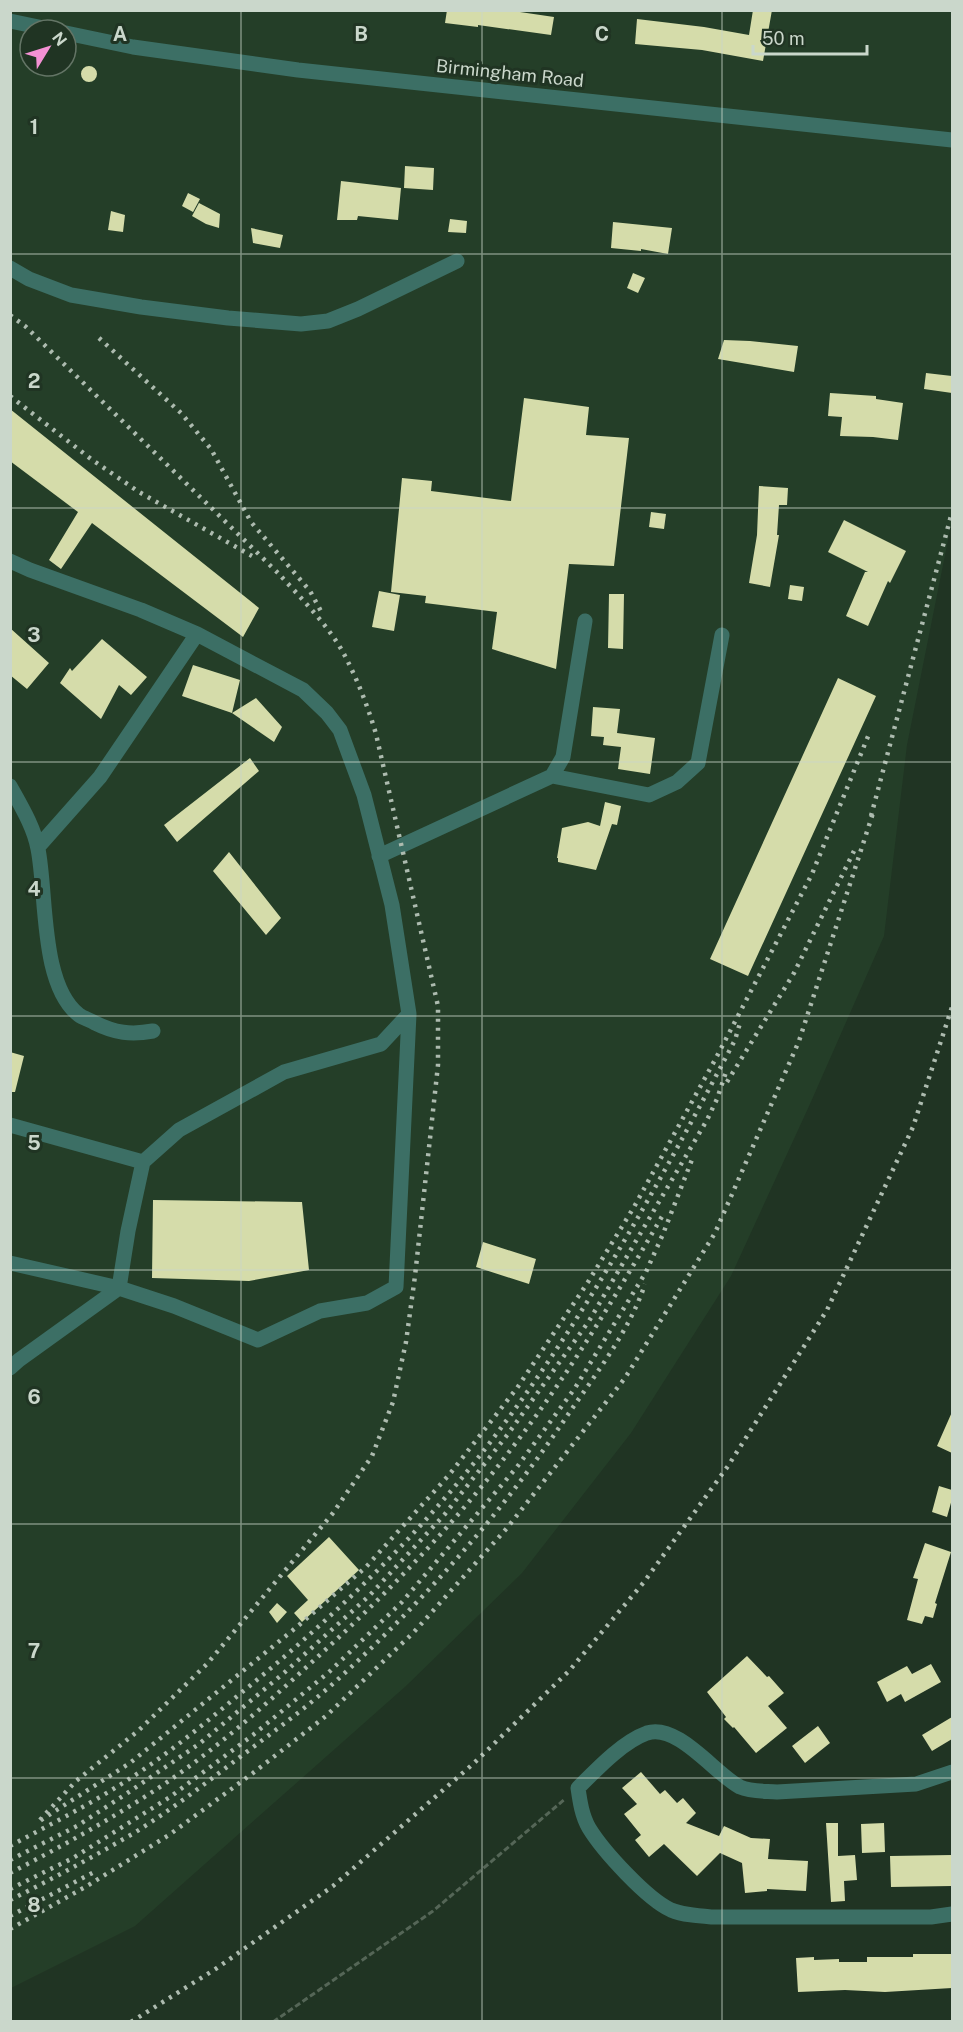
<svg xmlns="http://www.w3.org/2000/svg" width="963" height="2032" viewBox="0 0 963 2032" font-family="'Public Sans',sans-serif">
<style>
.built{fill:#243e28;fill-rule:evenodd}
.building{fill:#d5dcaa}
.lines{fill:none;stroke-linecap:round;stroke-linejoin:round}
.path{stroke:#556657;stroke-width:3;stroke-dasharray:6 3;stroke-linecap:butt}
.minor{stroke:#3c6f65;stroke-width:15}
.rail{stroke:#adbbaf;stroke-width:4.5;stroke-dasharray:3 6;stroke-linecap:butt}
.grid{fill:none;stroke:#cad7cb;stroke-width:1.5;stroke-opacity:0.55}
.labels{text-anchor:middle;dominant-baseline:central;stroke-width:6;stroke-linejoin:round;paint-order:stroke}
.street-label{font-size:18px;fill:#cad7cb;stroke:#203423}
.grid-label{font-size:20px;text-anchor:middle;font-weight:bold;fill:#cad7cb;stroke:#203423;stroke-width:6;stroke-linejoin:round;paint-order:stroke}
</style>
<rect width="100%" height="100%" fill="#203423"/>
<path class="built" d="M11 11H952V520L907 745 884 936 810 1104 731 1276 631 1433 522 1573 406 1686 135 1926 11 1988ZM30 30H66V66H30Z"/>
<path class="building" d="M447 10H507L554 17 551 35 478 25V27L445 23Z
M753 10H772L763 61 702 50 635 44 637 19 704 27 749 35Z
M81 74a8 8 0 1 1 16 0a8 8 0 1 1-16 0Z
M405 166 434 168 433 190 404 188Z
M341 181 401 188 398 220 358 216 357 220H337Z
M188 193 200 199 193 212 182 206Z
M199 203 220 214 219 228 206 224 192 216Z
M111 211 125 215 123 232 108 230Z
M450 219 467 221 466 233 448 232Z
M613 222 672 228 668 254 641 249V251L611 248Z
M251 228 283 235 280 248 253 243Z
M633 273 645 278 638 293 627 288Z
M724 340 750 341 798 346 794 372 718 359Z
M926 373 952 376V393L924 389Z
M830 393 876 396V399L903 403 898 440 873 437 840 436 842 417 828 416Z
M524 398 589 407 586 435 629 438 614 566 569 564 556 669 492 649 497 612 425 603 426 596 391 592 402 478 432 481 431 491 511 501Z
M10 409 259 608 243 637 92 523 61 569 49 560 78 512 10 461Z
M759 486 788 488 787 505H779L777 535H779L770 587 749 583 757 535Z
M651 512 666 514 664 529 649 527Z
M844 520 906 551 890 583 888 581 868 626 846 616 865 572H868L828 552Z
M790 585 804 587 802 601 788 599Z
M379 591 400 595 394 631 372 627Z
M609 594H624L623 649 608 648Z
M10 628 49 663 27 689 10 675Z
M102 639 147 677 131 695 119 685 101 719 60 683 70 668 72 671Z
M193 665 240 680 232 713 182 696Z
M838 678 876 696 748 976 710 959Z
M256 698 282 727 274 742 232 713Z
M593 707 620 709 617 733 655 738 650 774 618 769 621 747 603 745 604 737 591 736Z
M250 758 259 771 177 842 164 825Z
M605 802 621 806 617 825 612 824 596 870 558 862V858H557L562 828 588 822 600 826Z
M229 852 281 918 266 935 213 871Z
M10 1052 24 1056 15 1092H10Z
M153 1200 302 1202 309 1270 249 1281 152 1278Z
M483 1242 536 1259 529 1284 476 1267Z
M952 1412V1453L937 1446Z
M939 1486 952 1490V1499L947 1517 932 1512Z
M329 1537 359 1570 302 1622 294 1613 308 1600 287 1576Z
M925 1543 951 1552 935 1603 937 1604 933 1618 925 1616 922 1624 907 1620 918 1579 913 1578Z
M277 1603 287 1612 277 1623 269 1612Z
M747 1656 767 1677 769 1676 784 1693 768 1706 787 1728 756 1753 734 1727 733 1728 724 1719 726 1717 707 1692Z
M931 1664 941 1682 905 1702 901 1694 887 1702 877 1682 907 1666 912 1674Z
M952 1717V1739L932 1751 922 1735Z
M818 1726 830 1743 805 1763 792 1746Z
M641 1772 660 1794 665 1790 677 1803 683 1798 696 1813 686 1823 719 1836 724 1826 751 1838 770 1839 768 1859 808 1861 806 1891 767 1889V1891L745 1893 742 1863 720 1853 697 1876 664 1844 649 1857 635 1840 641 1835 624 1814 637 1804 622 1788Z
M826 1823H838V1856L855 1855 857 1880 844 1881 845 1901 831 1902Z
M884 1823 885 1852 862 1853 861 1824Z
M952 1855V1886L891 1887 890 1856Z
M913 1954H952V1988L885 1992 845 1990 798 1992 796 1958 814 1957V1960L839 1959V1962H867V1957H913Z"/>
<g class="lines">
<path class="path" d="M273 2022 433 1911 565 1799"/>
<path class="minor" d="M10 21 53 30
M66 33 133 47 298 70 952 140
M10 268 29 279 71 295 141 307 228 318 301 324 328 321 358 309 457 261
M10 561 30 570 141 610 197 634 303 690 327 713 340 730 364 795 392 905 409 1014 381 1044 284 1072 179 1130 143 1162 128 1231 119 1288 19 1360 10 1368
M552 776 649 795 677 782 698 763 722 635
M10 786C21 806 34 827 38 849 47 894 40 985 79 1015 83 1018 90 1020 95 1023 115 1033 131 1035 153 1031
M38 847 100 777 197 634
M379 856 552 776 563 757 585 621
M10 1125 143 1162
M10 1263 119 1288 174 1306 258 1340 320 1311 367 1303 396 1287 409 1014
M952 1772 916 1784 777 1792C765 1791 751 1792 740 1787 715 1774 678 1723 647 1733 622 1742 596 1770 578 1788 580 1802 582 1816 589 1828 603 1851 647 1899 671 1910 683 1915 698 1916 712 1917H931L952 1914"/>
<path class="rail" d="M10 315 25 326 278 573C300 597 330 627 345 656 358 681 368 707 376 734L438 1006V1065L415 1276 406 1342 393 1402 372 1456 333 1513 207 1664 138 1731 76 1781 38 1822 130 1763 298 1626 366 1567 449 1475 517 1388 588 1282 634 1207 716 1058 812 874 869 734
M99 338 181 413 211 449 251 522 310 591 323 615
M10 396 91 459 139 492 252 556
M871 816 952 512
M727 1082 794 973 854 851
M10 1846C49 1825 89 1805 126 1781 167 1755 204 1724 241 1693 323 1626 403 1551 470 1468 575 1337 657 1188 735 1040L740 1023
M10 1860 77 1826 129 1792 199 1744 285 1672 369 1596 445 1514 508 1434 589 1321 707 1120 717 1099 727 1069
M10 1873C57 1849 102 1824 146 1796 206 1758 260 1710 312 1662 386 1595 455 1524 515 1444 571 1371 618 1292 664 1213
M10 1889 73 1858 170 1797 253 1735 329 1672 402 1602 517 1467 575 1388 646 1272 663 1234 693 1157
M10 1900C52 1879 93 1857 134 1833 171 1810 206 1783 240 1757 273 1732 306 1708 336 1681 423 1602 502 1513 567 1416 595 1375 630 1330 645 1284
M10 1916 96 1871
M10 1929 87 1886 169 1835 253 1773 326 1716 414 1632 507 1528 625 1378 715 1233 799 1041 874 810
M131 2022 217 1968 333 1886 473 1764 569 1671 644 1582 728 1466 827 1310 913 1127 952 1007"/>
</g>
<path class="grid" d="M241 10V2022M482 10V2022M722 10V2022M10 254H952M10 508H952M10 762H952M10 1016H952M10 1270H952M10 1524H952M10 1778H952"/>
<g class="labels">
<g class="street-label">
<text transform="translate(510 73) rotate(6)">Birmingham Road</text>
</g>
</g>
<g class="grid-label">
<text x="120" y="41">A</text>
<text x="361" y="41">B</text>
<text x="602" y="41">C</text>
<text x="34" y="134">1</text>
<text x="34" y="388">2</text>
<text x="34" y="642">3</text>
<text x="34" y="896">4</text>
<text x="34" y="1150">5</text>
<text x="34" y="1404">6</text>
<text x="34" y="1658">7</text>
<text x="34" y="1912">8</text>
</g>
<rect width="963" height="2032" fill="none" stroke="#cad7cb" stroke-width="24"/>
<g transform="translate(48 48) rotate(52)"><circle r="28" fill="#203423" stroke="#647566" stroke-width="1.5"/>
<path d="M0-4.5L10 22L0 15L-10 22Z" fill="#f491d4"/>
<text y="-9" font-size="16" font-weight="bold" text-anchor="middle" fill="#cad7cb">N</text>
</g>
<path d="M753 45v9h114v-9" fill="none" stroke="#cad7cb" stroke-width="3"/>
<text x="762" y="45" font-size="18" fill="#cad7cb" stroke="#203423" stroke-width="4.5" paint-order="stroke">50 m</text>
</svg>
